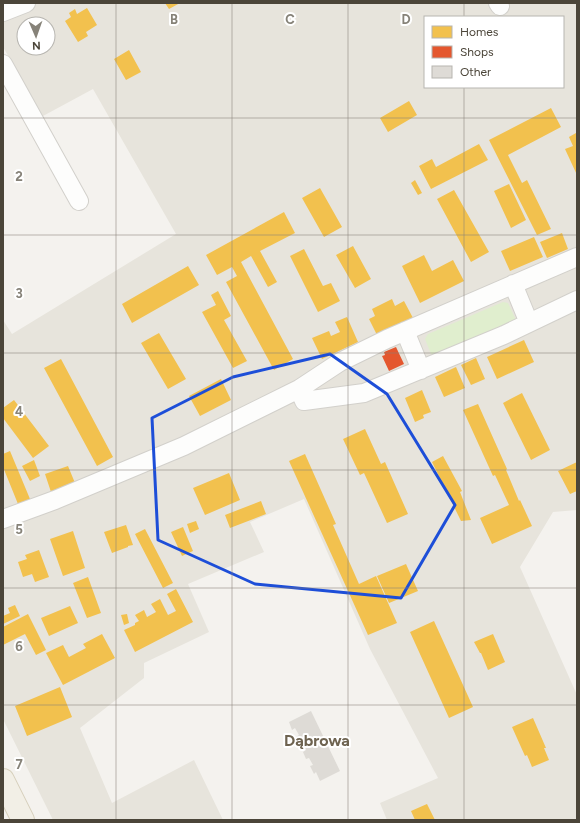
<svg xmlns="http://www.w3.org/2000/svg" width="580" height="823" viewBox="0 0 580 823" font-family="Figtree,sans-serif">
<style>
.residential{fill:#e7e4dc;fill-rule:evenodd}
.green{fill:#e0eece}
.homes{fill:#f2c14e}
.shops{fill:#e4572e}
.building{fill:#dedbd6}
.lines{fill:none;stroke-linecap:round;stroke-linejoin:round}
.minor-casing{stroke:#d2d0cb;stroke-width:20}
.major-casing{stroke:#d6cfbb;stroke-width:24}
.minor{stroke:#fdfdfc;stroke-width:18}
.major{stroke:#f2efe6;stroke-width:22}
.marked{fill:none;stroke:#1d4ed8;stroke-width:3;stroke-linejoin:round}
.grid{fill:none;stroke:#868278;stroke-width:1;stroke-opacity:0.55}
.labels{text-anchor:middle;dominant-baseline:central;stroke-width:4;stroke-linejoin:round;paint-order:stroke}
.quarter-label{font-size:16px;font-weight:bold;fill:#6e6350;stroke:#fff}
.grid-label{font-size:13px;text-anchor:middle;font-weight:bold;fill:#868278;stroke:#fff;stroke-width:4;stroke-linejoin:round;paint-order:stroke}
</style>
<rect width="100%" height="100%" fill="#f4f2ee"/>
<path class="residential" d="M3 3H577V510L553 512 520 567 577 695V820H387L380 803 438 778 370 649 304 499 250 522 264 552 188 584 209 632 144 663V678L80 728 112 803 194 760 223 820H53L3 719V320L12 334 176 234 93 89 43 116 3 47ZM425 17H563V87H425ZM24 24H48V48H24Z"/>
<path class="green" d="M503 302 508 303 516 320 438 356 431 354 425 339 428 334Z"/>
<path class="homes" d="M165 3H180L169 9Z
M87 8 97 25 86 32 88 36 78 42 65 21 71 17 69 13 75 9 77 14Z
M27 48H44L31 55Z
M129 50 141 72 126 80 114 59Z
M409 101 417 115 388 132 380 118Z
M551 108 561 127 508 155 522 183 527 180 551 229 537 235 489 140Z
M576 133 577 136V175L565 149 573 146 569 137Z
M479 144 488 160 431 189 419 166 432 159 436 167Z
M415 180 422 193 418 195 411 183Z
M509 184 526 220 511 228 494 191Z
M320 188 342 227 324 237 302 198Z
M454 190 489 252 471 262 437 199Z
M284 212 295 233 260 251 277 282 268 287 251 256 241 262 293 359 274 370 226 282 237 276 232 267 217 275 206 255Z
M562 233 568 249 547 258 540 242Z
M534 237 543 257 510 271 501 251Z
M353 246 371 279 355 288 336 255Z
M304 249 323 286 331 283 340 301 318 312 290 256Z
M424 255 432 271 453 260 464 281 420 303 402 266Z
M188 266 199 285 132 323 122 304Z
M218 291 231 316 224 320 247 361 233 368 202 312 216 305 211 295Z
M392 299 395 306 404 301 413 318 377 335 369 319 375 316 372 309Z
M347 317 358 342 322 359 312 338 329 331 331 336 340 332 335 322Z
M159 333 186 379 168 389 141 343Z
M524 340 534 362 497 379 487 357Z
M476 358 485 379 471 385 461 365Z
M61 359 113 457 97 466 44 368Z
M456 367 465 388 444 397 435 377Z
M221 379 231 400 200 416 189 396Z
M422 390 431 412 423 415 424 418 415 422 405 398Z
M522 393 550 450 531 460 503 403Z
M14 400 49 446 33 458 3 418V408Z
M478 404 507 469 506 470 519 501 520 500 532 526 492 544 480 518 509 505 495 475 493 476 463 410Z
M365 429 381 464 385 462 408 514 387 523 364 473 360 475 343 439Z
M10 451 30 499 18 504 3 467V454Z
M305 454 336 524 333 525 359 584 376 576 397 623 368 635 289 461Z
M443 456 462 491 460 492 471 520 461 521 432 462Z
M34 460 40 476 30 481 22 466Z
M577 462V491L570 494 558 471Z
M68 466 75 483 51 492 45 474Z
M229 473 240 500 205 515 193 488Z
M261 501 266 514 230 528 225 515Z
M196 521 199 529 190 533 187 524Z
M126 525 133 545 128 546V547L112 553 104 532Z
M183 527 193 551 182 556 171 532Z
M145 529 173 583 163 588 135 534Z
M73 531 85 568 63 576 50 539Z
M39 550 49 577 35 582 32 574 23 577 18 562 27 559 25 555Z
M406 564 418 591 389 603 377 576Z
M88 577 101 613 87 618 73 583Z
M176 589 193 622 135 652 124 630 135 625V623L139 621 135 615 144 610 147 617 156 612 151 604 160 599 168 615 176 611 167 594Z
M15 605 20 616 3 624V616L10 613 8 608Z
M70 606 78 623 49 636 41 618Z
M28 614 46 650 36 655 25 634 3 645V627Z
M127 614 129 623 124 625 121 615Z
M434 621 473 707 449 718 410 632Z
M102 634 115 658 63 685 46 653 63 645 69 657 86 648 83 644Z
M493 634 505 662 488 670 481 653H480L474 642Z
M60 687 72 717 27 736 15 706Z
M533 718 546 748H544L549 760 532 767 527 755 525 756 512 727Z
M427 804 435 820H415L411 811Z"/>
<path class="shops" d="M396 347 404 364 389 371 382 356 385 355 384 352Z"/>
<path class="building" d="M311 711 340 771 320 781 316 772 314 774 310 766 313 765 309 758 306 759 303 752 306 750 302 743 299 744 296 737 299 735 295 728 292 730 289 722Z"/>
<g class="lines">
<g class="minor-casing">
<path id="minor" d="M498 3 500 6
M3 12 26 3
M3 64 79 201
M513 284 529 323
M405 331 421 370
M299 389 304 401 364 393 504 335 577 300
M3 519 55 500 184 446 299 389 340 362 387 339 577 257"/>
</g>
<g class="major-casing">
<path id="major" d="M3 780 23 820"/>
</g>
<use href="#minor" class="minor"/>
<use href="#major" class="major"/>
</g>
<path class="marked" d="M330 354 387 394 455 505 401 598 255 584 158 540 152 418 233 377Z"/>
<path class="grid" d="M116 3V820M232 3V820M348 3V820M464 3V17M464 87V820M3 118H577M3 235H577M3 353H577M3 470H577M3 588H577M3 705H577"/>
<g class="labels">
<g class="quarter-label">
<text x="317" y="740">Dąbrowa</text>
</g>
</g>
<g class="grid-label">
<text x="174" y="24">B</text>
<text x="290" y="24">C</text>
<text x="406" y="24">D</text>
<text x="19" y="181">2</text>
<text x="19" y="298">3</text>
<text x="19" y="416">4</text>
<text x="19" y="534">5</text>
<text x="19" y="651">6</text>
<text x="19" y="769">7</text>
</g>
<rect width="580" height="823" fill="none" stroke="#4b4539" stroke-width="8"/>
<rect x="424" y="16" width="140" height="72" fill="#ffffff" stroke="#b7b5b0"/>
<rect x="432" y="26" width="20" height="12" fill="#f2c14e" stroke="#b7b5b0"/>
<text x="460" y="36" font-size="12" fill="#4b4539">Homes</text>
<rect x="432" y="46" width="20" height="12" fill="#e4572e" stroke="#b7b5b0"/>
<text x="460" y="56" font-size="12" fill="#4b4539">Shops</text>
<rect x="432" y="66" width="20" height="12" fill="#dedbd6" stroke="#b7b5b0"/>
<text x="460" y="76" font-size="12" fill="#4b4539">Other</text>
<g transform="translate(36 36) rotate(178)"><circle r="19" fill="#ffffff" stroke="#b7b5b0"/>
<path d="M0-3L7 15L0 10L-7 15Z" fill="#868278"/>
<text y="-6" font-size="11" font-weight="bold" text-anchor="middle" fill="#4b4539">N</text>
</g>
</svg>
